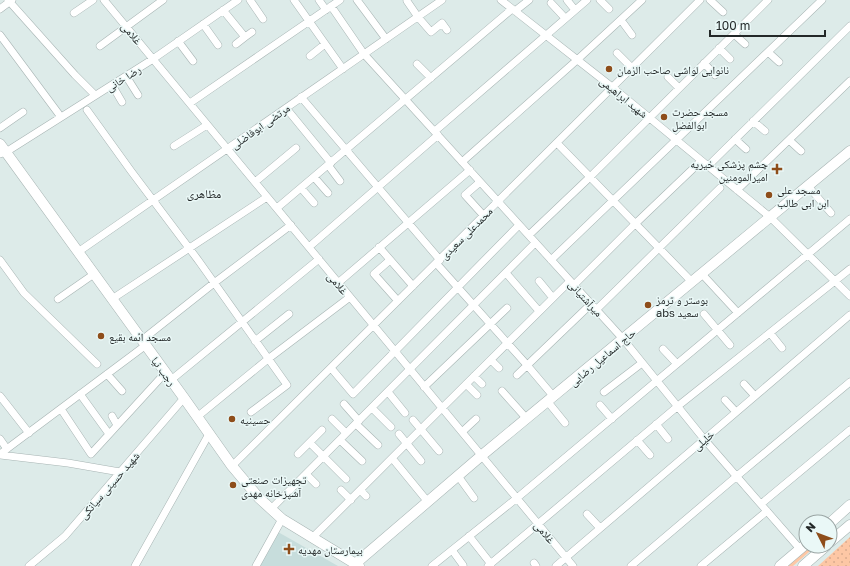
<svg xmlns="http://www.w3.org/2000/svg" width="850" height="566" viewBox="0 0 850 566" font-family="'Golos Text','Noto Naskh Arabic',sans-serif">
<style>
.built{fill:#c7dddc}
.grass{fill:#fdc7a5}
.park{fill:url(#park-dots)}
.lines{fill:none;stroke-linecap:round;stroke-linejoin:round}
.minor-casing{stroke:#a7b4b3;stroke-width:8}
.secondary-casing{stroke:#a7b4b3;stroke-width:11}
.minor{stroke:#fff;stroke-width:7}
.secondary{stroke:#fff;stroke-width:10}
.poi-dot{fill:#8e4d1a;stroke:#eaf8f7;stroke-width:1.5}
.labels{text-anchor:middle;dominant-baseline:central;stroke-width:3;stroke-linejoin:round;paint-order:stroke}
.street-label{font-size:11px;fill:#232828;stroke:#eaf8f7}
.poi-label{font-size:11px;fill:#232828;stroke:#eaf8f7;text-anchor:start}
.neighbourhood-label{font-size:12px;fill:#232828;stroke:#eaf8f7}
</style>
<defs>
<pattern id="park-dots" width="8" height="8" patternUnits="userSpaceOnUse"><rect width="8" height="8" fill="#fdc7a5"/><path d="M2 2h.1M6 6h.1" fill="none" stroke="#d9ab8e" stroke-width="1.8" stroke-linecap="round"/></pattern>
</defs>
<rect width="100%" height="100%" fill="#ddebe9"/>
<path class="built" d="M278 532 338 566H260Z"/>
<path class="grass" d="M809 546H816L793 566H786Z"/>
<path class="park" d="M850 537V566H818Z"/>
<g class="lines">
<g class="minor-casing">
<path id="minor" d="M8 0 75 75 95 95
M104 0 573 566
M250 0 263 19
M294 0 343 69
M319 0 326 10
M357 0 386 39
M501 0 612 87 770 217 850 296
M567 0 575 10
M600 0 609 9
M710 0 723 12
M407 1 418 17 431 32 442 23 447 30
M551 3 565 18
M331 6 364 54 623 339 704 439 800 549
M0 9 12 0
M223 10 245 37 236 44
M515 11 529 0
M74 13 93 0
M621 20 632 35
M203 24 218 45
M734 34 745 44
M0 35 61 117
M245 37 252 32
M178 41 193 61
M100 46 163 0
M719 48 730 59
M768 52 779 62
M617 53 632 68
M310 56 325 44
M704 63 715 75
M417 64 431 78
M126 76 138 95
M668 77 679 88
M112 85 122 102
M301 97 440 260
M190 103 340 0
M286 108 331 163
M87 110 131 171 198 260 287 385 251 412
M753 121 765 131
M0 128 23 112
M435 131 587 0
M735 139 746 149
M789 140 801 151
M557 143 692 282
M174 146 207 125
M0 154 6 152 153 59 238 0
M462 162 577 60 642 0
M328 165 340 181
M708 166 850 26
M314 177 328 193
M255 182 296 148
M480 182 465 195 484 216
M808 186 831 213
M301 188 314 203
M737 190 850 81
M277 208 512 9
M529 235 590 177 768 0
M309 247 438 135
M379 247 413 286
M78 252 442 0
M0 260 24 293 97 364
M390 260 374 274 398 301
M551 260 822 0
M436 263 527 365 554 397
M506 273 539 311
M702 274 738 313
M539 281 553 298
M338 283 470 170
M574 285 635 224 701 161
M58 299 94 274
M112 299 267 197
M596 310 720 188
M704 314 730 345
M770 333 782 348
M142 340 214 283 291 225
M255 341 289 314
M663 349 677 364
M491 360 499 368
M331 368 353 394 519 225
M107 374 122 391
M517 375 591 304
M474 376 482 384
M171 380 319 259
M466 384 477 395
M744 384 755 396
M424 387 507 308
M502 391 527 419
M388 392 405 413
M604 392 642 363
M80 394 109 434
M0 396 29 433
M725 400 736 412
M548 402 565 423
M344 404 359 421
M600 405 612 419
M372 408 391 427
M61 409 91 454 166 372
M112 416 117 425
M197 417 268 359 350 297
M332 419 346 433
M413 420 439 451
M356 424 378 445
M656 424 668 439
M462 432 476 419
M399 434 421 461
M0 439 7 449
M340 440 362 461
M637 440 650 455
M310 443 346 479
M0 454 146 345
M298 454 322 430
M0 455 68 463 120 472
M392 458 428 502
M232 466 700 0
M306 474 316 484
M458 476 474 498
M341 490 351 500
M360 490 366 496
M761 504 850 430
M271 509 535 243
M587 514 600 528
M469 536 491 564
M312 538 442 408 570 281
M452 550 463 565
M534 563 536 566
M29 566 65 536 184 398
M135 566 209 434
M256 566 282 519
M432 566 517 498 850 219
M488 566 678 406 850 269
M556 566 850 315
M631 566 737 476 850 382
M701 566 767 511"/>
</g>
<g class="secondary-casing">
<path id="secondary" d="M0 144 184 398 232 466 259 498 282 519 359 566
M830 523 850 505
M830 542 850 525
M355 564 481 456 850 151
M780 566 806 544
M803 566 826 546"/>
</g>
<use href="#minor" class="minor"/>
<use href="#secondary" class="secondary"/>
</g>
<g class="poi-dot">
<circle cx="609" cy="69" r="4"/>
<circle cx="664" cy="117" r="4"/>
<path d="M775 163h4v4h4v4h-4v4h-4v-4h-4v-4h4z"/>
<circle cx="769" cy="195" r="4"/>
<circle cx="648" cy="305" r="4"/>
<circle cx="101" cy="336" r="4"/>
<circle cx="232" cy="419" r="4"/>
<circle cx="233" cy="485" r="4"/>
<path d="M287 543h4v4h4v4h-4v4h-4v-4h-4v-4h4z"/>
</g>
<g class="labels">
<g class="street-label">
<text transform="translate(132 33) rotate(50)">غلامی</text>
<text transform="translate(123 78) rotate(-32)">رضا خانی</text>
<text transform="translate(624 97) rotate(39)">شهید ابراهیمی</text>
<text transform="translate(260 126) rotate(-35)">مرتضی ابوفاضلی</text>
<text transform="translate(466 233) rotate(-45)">محمدعلی سعیدی</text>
<text transform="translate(338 283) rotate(50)">غلامی</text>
<text transform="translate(586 298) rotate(48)">میرآشتیانی</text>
<text transform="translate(602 357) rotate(-40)">حاج اسماعیل رضایی</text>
<text transform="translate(164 371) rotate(54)">رجب نیا</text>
<text transform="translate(703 440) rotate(-41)">خلیلی</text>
<text transform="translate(109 485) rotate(-49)">شهید حسینی سیانکی</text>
<text transform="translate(545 532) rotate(50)">غلامی</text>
</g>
<g class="poi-label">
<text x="617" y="69">نانوایی لواشی صاحب الزمان</text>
<text x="672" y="111">مسجد حضرت<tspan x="672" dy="13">ابوالفضل</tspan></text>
<text x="768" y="163" text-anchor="end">چشم پزشکی خیریه<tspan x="768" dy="13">امیرالمومنین</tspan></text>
<text x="777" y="189">مسجد علی<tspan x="777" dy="13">ابن ابی طالب</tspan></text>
<text x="656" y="299">بوستر و ترمز<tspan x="656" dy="13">abs سعید</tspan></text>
<text x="109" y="336">مسجد ائمه بقیع</text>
<text x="240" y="419">حسینیه</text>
<text x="241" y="479">تجهیزات صنعتی<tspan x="241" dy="13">آشپزخانه مهدی</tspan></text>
<text x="298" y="549">بیمارستان مهدیه</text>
</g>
<g class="neighbourhood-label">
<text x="204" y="193">مظاهری</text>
</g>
</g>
<g transform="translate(818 534) rotate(312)"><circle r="19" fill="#eaf8f7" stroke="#9aa5a4"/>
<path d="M0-3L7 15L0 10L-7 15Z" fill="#8e4d1a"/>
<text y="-6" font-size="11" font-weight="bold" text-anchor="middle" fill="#232828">N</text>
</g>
<path d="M710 30v6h115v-6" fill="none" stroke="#232828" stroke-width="2"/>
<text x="716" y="30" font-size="12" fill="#232828" stroke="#eaf8f7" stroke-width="3" paint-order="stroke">100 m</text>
</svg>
